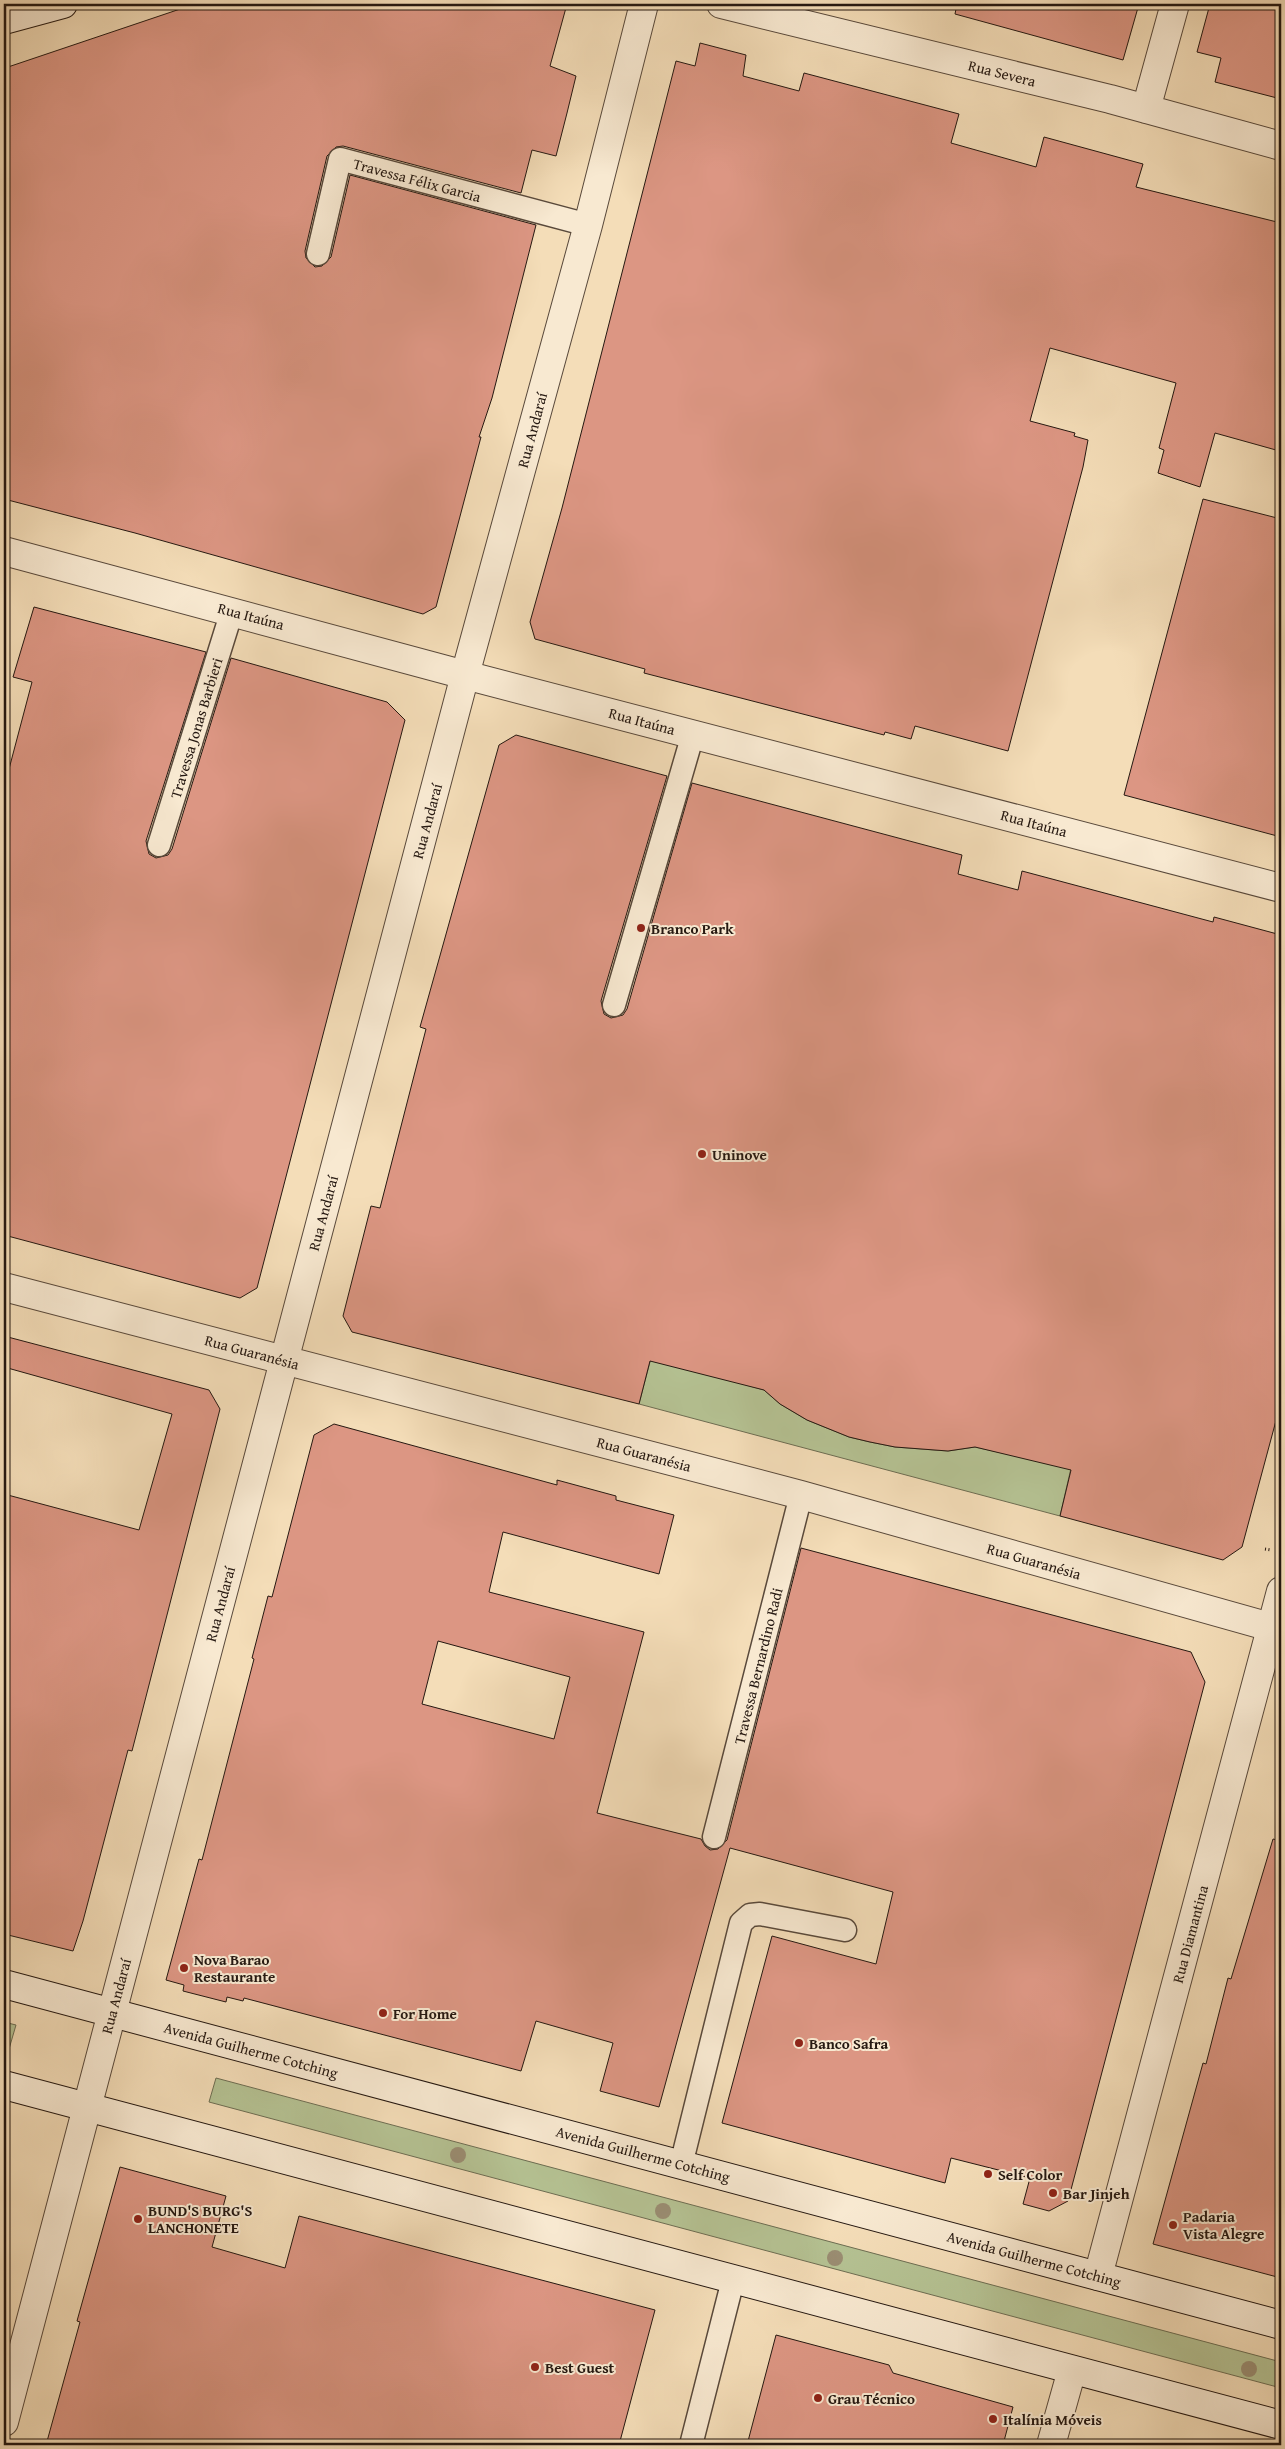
<svg xmlns="http://www.w3.org/2000/svg" width="1285" height="2449" viewBox="0 0 1285 2449" font-family="'Gentium Book Plus',serif">
<style>
.green{fill:#b5c293;stroke:#6d6d52}
.building{fill:#dc9683;stroke:#251811;fill-rule:evenodd}
.lines{fill:none;stroke-linecap:round;stroke-linejoin:round}
.service-casing{stroke:#59493b;stroke-width:25}
.minor-casing{stroke:#59493b;stroke-width:30}
.tertiary-casing{stroke:#59493b;stroke-width:30}
.secondary-casing{stroke:#251811;stroke-width:30}
.path{stroke:#251811;stroke-width:3;stroke-dasharray:1 2.5;stroke-linecap:butt}
.service{stroke:#f8e9d1;stroke-width:22}
.minor{stroke:#f8e9d1;stroke-width:28}
.tertiary{stroke:#f8e9d1;stroke-width:28}
.secondary{stroke:#f8e9d1;stroke-width:28}
.tree{fill:#9a8d72}
.poi-dot{fill:#8f2418;stroke:#f8e9d1;stroke-width:2}
.labels{text-anchor:middle;dominant-baseline:central;stroke-width:4;stroke-linejoin:round;paint-order:stroke}
.street-label{font-size:15px;fill:#251811;stroke:#f8e9d1}
.poi-label{font-size:15px;font-weight:bold;fill:#251811;stroke:#f8e9d1;text-anchor:start}
</style>
<rect width="100%" height="100%" fill="#f4ddb8"/>
<filter id="stains"><feTurbulence type="fractalNoise" baseFrequency=".004" numOctaves="4"/><feColorMatrix values="0 0 0 0 .2 0 0 0 0 .09 0 0 0 0 .02 0 0 0 .5 -.17"/></filter>
<radialGradient id="worn" r=".72"><stop offset=".6" stop-color="#630" stop-opacity="0"/><stop offset="1" stop-color="#630" stop-opacity=".3"/></radialGradient>
<path class="green" d="M651 1358 764 1390 780 1404 807 1420 849 1437 870 1442 895 1447 948 1451 975 1447 1071 1468 1060 1516 639 1404Z
M4 2022 16 2025 9 2049 4 2047Z
M216 2078 1281 2362V2388L209 2102Z"/>
<path class="building" d="M195 4H567L550 66 576 76 567 113 556 156 532 150 521 193 343 146 336 147 327 156 305 251 306 258 315 267 322 266 331 257 350 175 536 225 492 398 479 437H481L436 607 423 614 135 533 4 499V81L8 67Z
M957 4H1139L1123 60 955 14Z
M1210 4H1281V99L1215 82 1221 58 1197 52Z
M700 43 746 55 743 76 799 91 804 73 959 114 951 143 1036 167 1044 137 1143 164 1136 187 1281 223V428L1276 450 1215 433 1200 487 1158 473 1164 450 1159 448 1176 383 1050 348 1030 421 1075 433 1074 436 1088 440 1083 467 1008 751 915 726 911 739 885 732 884 735 644 673 645 669 535 639 530 622 562 508 676 61 695 66Z
M1203 499 1281 519V837L1124 795Z
M34 607 206 652 146 841 149 854 156 858 168 855 172 849 231 658 387 702 405 720 257 1288 240 1298 4 1235V788L32 682 13 677Z
M516 735 667 776 601 1001 604 1014 611 1018 623 1015 627 1009 692 783 962 855 958 874 1018 890 1022 871 1213 922 1214 917 1281 935V1402L1242 1547 1223 1560 1060 1516 1071 1470 975 1447 948 1451 895 1447 870 1442 849 1437 807 1420 780 1404 764 1390 650 1361 639 1404 352 1332 343 1316 371 1206 380 1208 426 1029 420 1027 499 745Z
M4 1336 209 1390 220 1409 132 1751 128 1750 83 1921 73 1951 4 1934V1494L139 1530 172 1414 4 1367Z
M334 1424 557 1485V1480L616 1496V1500L674 1515 659 1574 503 1532 489 1592 644 1632 597 1813 701 1839 705 1846 710 1850 718 1849 727 1840 801 1548 1191 1652 1205 1682 1068 2201 1049 2211 1023 2204 1030 2178 951 2158 945 2183 722 2123 772 1936 876 1964 893 1892 730 1848 659 2107 600 2091 613 2043 536 2021 521 2071 244 1998 243 2001 227 1997 226 2002 183 1991 184 1985 166 1980 199 1859 202 1860 254 1659 252 1658 268 1596 272 1597 314 1435ZM438 1641 570 1677 554 1739 422 1704Z
M1273 1839 1281 1841V2278L1153 2244 1203 2063 1206 2064 1228 1978 1231 1979Z
M120 2167 226 2196 212 2247 285 2268 299 2216 655 2310 619 2445H46L80 2322 77 2321Z
M776 2335 889 2365 893 2373 1013 2407 1003 2445H747Z"/>
<g class="lines">
<g class="service-casing">
<path id="service" d="M318 254 340 159 588 225
M159 845 232 611
M614 1005 693 734
M714 1837 801 1495
M681 2165 741 1923 750 1915 760 1914 845 1930
M691 2445 733 2280"/>
</g>
<g class="minor-casing">
<path id="minor" d="M721 4 1110 99 1281 146
M1146 109 1175 4
M4 551 465 675 1281 888
M1098 2276 1281 1591
M1051 2445 1072 2370"/>
</g>
<g class="tertiary-casing">
<path id="tertiary" d="M4 1287 801 1495 1281 1630
M4 2422 465 675 588 225 644 4"/>
</g>
<g class="secondary-casing">
<path id="secondary" d="M4 20 63 4
M4 1984 1281 2325
M4 2085 1281 2425"/>
</g>
<path class="path" d="M1265 1549 1271 1550"/>
<use href="#service" class="service"/>
<use href="#minor" class="minor"/>
<use href="#tertiary" class="tertiary"/>
<use href="#secondary" class="secondary"/>
</g>
<g class="tree">
<circle cx="458" cy="2155" r="8"/>
<circle cx="663" cy="2211" r="8"/>
<circle cx="835" cy="2258" r="8"/>
<circle cx="1249" cy="2369" r="8"/>
</g>
<g class="poi-dot">
<circle cx="641" cy="928" r="5"/>
<circle cx="702" cy="1154" r="5"/>
<circle cx="184" cy="1968" r="5"/>
<circle cx="383" cy="2013" r="5"/>
<circle cx="799" cy="2043" r="5"/>
<circle cx="988" cy="2174" r="5"/>
<circle cx="1053" cy="2193" r="5"/>
<circle cx="138" cy="2219" r="5"/>
<circle cx="1173" cy="2225" r="5"/>
<circle cx="535" cy="2367" r="5"/>
<circle cx="818" cy="2398" r="5"/>
<circle cx="993" cy="2419" r="5"/>
</g>
<g class="labels">
<g class="street-label">
<text transform="translate(1002 73) rotate(14)">Rua Severa</text>
<text transform="translate(417 180) rotate(15)">Travessa Félix Garcia</text>
<text transform="translate(532 430) rotate(-75)">Rua Andaraí</text>
<text transform="translate(251 616) rotate(15)">Rua Itaúna</text>
<text transform="translate(642 721) rotate(15)">Rua Itaúna</text>
<text transform="translate(196 728) rotate(-73)">Travessa Jonas Barbieri</text>
<text transform="translate(427 821) rotate(-75)">Rua Andaraí</text>
<text transform="translate(1034 823) rotate(15)">Rua Itaúna</text>
<text transform="translate(323 1213) rotate(-75)">Rua Andaraí</text>
<text transform="translate(252 1352) rotate(15)">Rua Guaranésia</text>
<text transform="translate(644 1454) rotate(15)">Rua Guaranésia</text>
<text transform="translate(1034 1561) rotate(16)">Rua Guaranésia</text>
<text transform="translate(220 1604) rotate(-75)">Rua Andaraí</text>
<text transform="translate(758 1666) rotate(-76)">Travessa Bernardino Radi</text>
<text transform="translate(1190 1934) rotate(-75)">Rua Diamantina</text>
<text transform="translate(116 1996) rotate(-75)">Rua Andaraí</text>
<text transform="translate(251 2050) rotate(15)">Avenida Guilherme Cotching</text>
<text transform="translate(643 2154) rotate(15)">Avenida Guilherme Cotching</text>
<text transform="translate(1034 2259) rotate(15)">Avenida Guilherme Cotching</text>
</g>
<g class="poi-label">
<text x="651" y="928">Branco Park</text>
<text x="712" y="1154">Uninove</text>
<text x="194" y="1959">Nova Barao<tspan x="194" dy="17">Restaurante</tspan></text>
<text x="393" y="2013">For Home</text>
<text x="809" y="2043">Banco Safra</text>
<text x="998" y="2174">Self Color</text>
<text x="1063" y="2193">Bar Jinjeh</text>
<text x="148" y="2210">BUND'S BURG'S<tspan x="148" dy="17">LANCHONETE</tspan></text>
<text x="1183" y="2216">Padaria<tspan x="1183" dy="17">Vista Alegre</tspan></text>
<text x="545" y="2367">Best Guest</text>
<text x="828" y="2398">Grau Técnico</text>
<text x="1003" y="2419">Italínia Móveis</text>
</g>
</g>
<rect width="1285" height="2449" fill="none" stroke="#f4ddb8" stroke-width="20"/>
<rect x="5" y="5" width="1275" height="2439" fill="none" stroke="#251811" stroke-width="2.5"/>
<rect x="10" y="10" width="1265" height="2429" fill="none" stroke="#251811"/>
<rect width="100%" height="100%" filter="url(#stains)"/>
<rect width="100%" height="100%" fill="url(#worn)"/>
</svg>
